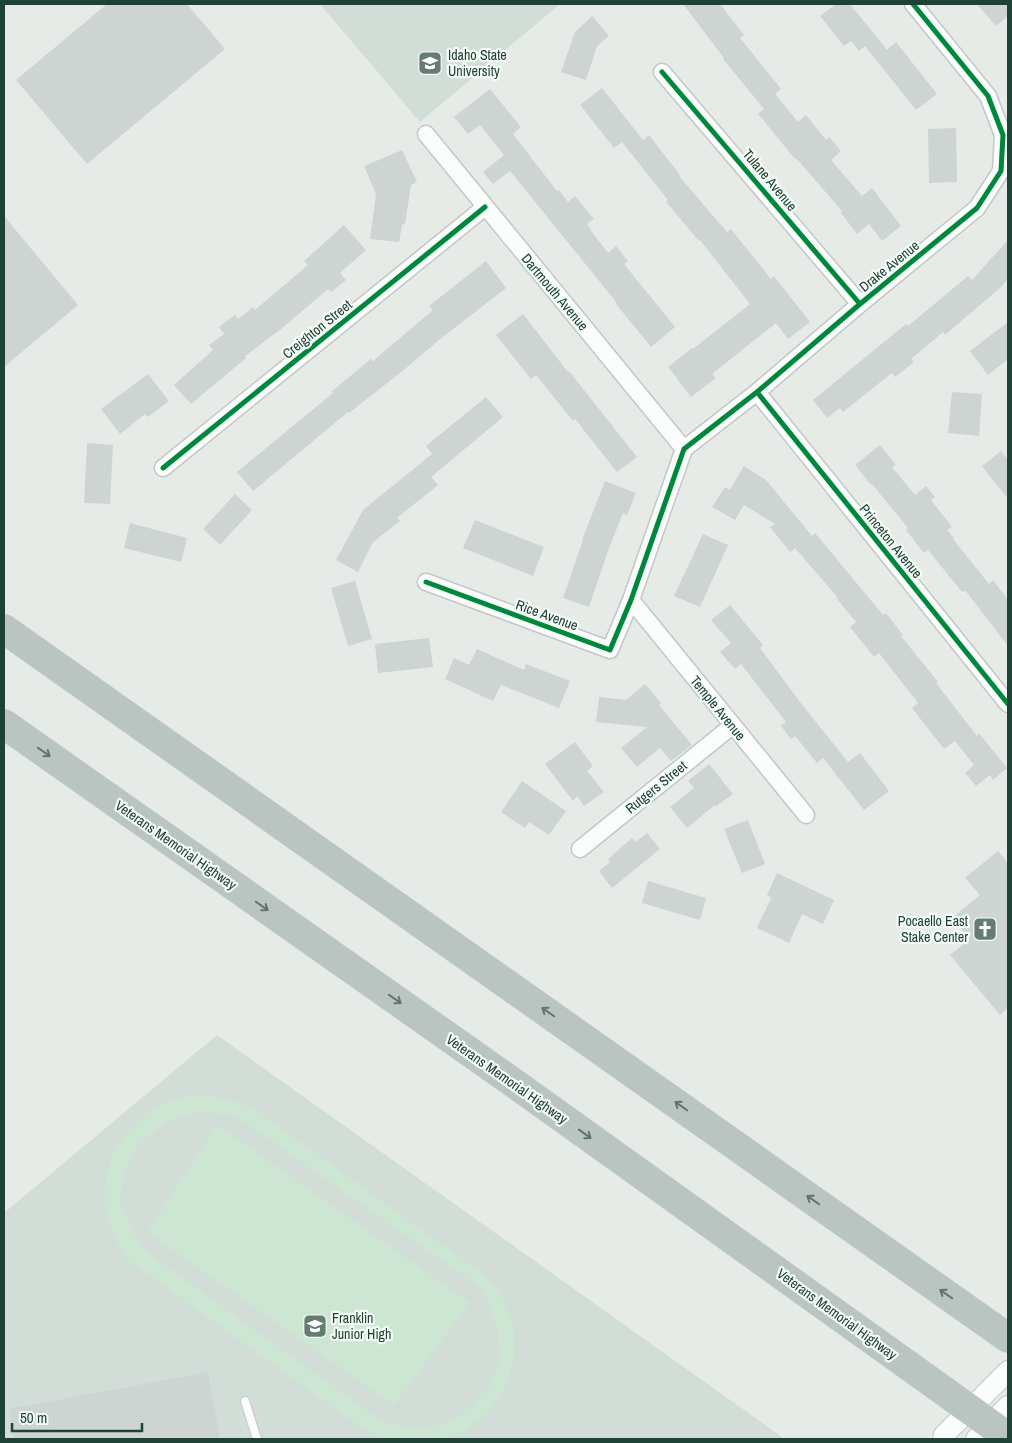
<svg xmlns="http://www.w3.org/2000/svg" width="1012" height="1443" viewBox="0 0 1012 1443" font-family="'Archivo Narrow',sans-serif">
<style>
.built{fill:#d3ddd8}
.green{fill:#cde6d3;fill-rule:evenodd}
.building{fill:#cdd4d1}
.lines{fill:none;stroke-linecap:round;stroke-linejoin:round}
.service-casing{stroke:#c3c8c5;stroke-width:10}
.minor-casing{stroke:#c3c8c5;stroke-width:19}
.tertiary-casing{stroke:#c3c8c5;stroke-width:22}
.motorway-casing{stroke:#bdc7c3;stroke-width:30}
.service{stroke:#fbfcfc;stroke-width:8}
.minor{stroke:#fbfcfc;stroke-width:16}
.tertiary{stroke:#fbfcfc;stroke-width:20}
.motorway{stroke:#bac4c0;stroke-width:28}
.motorway-bridge-casing{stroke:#bdc7c3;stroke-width:30;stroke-linecap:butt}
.motorway-bridge{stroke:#bac4c0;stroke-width:28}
.cycleway-casing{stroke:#f4faf6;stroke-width:8}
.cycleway{stroke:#00873e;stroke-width:5}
.oneway{stroke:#5e756d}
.labels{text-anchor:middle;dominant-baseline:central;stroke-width:4.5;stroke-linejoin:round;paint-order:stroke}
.poi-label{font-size:14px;fill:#204135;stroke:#f4faf6;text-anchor:start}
.street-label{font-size:14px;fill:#204135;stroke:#f4faf6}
</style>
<rect width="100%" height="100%" fill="#e6ebe8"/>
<path class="built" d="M320 4H560L420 122Z
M217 1035 785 1439H4V1213Z"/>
<path class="green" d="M187 1096H208L226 1099 253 1108 483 1274 501 1294 513 1324 515 1355 506 1385 490 1411 465 1431 442 1439H387L382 1438 362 1428 127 1259 114 1236 105 1208V1182L113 1153 130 1130 154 1108ZM197 1112 230 1114 249 1125 478 1286 490 1305 498 1332 500 1361 490 1386 472 1406 452 1421 423 1429 385 1423 237 1318 147 1252 132 1231 120 1201 124 1172 137 1145 167 1121Z
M218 1125 470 1303 394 1405 147 1232Z"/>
<path class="building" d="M107 4H187L225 49 87 164 16 80Z
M683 4H720L744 35 740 38 781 89 775 94 798 122 806 115 826 140 829 137 841 151 831 160 862 196 872 188 901 226 882 241 869 224 857 234 841 213 842 211 796 158 795 159 758 114 764 109 723 59 724 58Z
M836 4H850L887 50 896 42 937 94 916 110 865 46 859 51 851 41 844 46 820 16Z
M977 4H1008V16L996 26Z
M592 16 609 36 597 46 586 80 561 72 575 32Z
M602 88 643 140 649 135 680 175 679 176 727 232 731 229 771 279 774 276 810 322 788 339 776 323 712 374 716 378 691 397 668 367 692 348 693 349 750 304 700 240 699 241 666 202 668 200 622 142 614 148 580 105Z
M490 89 521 127 513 134 557 191 559 190 568 202 575 196 594 219 587 224 592 231H591L608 253 616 246 628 261 624 264 675 327 651 347 616 304 617 303 510 171 493 184 483 172 504 155 480 125 468 134 454 117Z
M956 128 957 182 929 183 928 129Z
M402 150 417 182 411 185 405 224 402 225 399 242 370 239 376 194 364 166Z
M4 216 78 305 4 367Z
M344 225 366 250 340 273 346 280 331 292 328 289 281 329 245 356 246 358 191 404 174 385 213 350 209 345 224 334 219 327 235 315 238 319 253 307 255 310 308 265 304 261Z
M1008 240V279L1001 287 945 335 943 332 911 359 914 362 895 377 892 373 843 412 840 408 827 418 813 400 906 324 908 326 968 276 972 280Z
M486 261 506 288 439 340 405 369 349 413 348 412 253 491 237 472 333 393 331 392 371 359 373 361 433 310 429 306Z
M523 314 568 372 569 371 637 457 617 472 575 419 573 421 536 375 531 379 496 335Z
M1008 322V359L988 375 970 351Z
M148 374 169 401 148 417 145 414 120 434 101 409Z
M952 392 982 394 979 436 948 433Z
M486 397 503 417 431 477 438 485 397 518 400 521 373 542 358 572 336 560 363 510 432 454 426 446Z
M87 443 113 445 110 504 84 503Z
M880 445 896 465 892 467 915 495 926 486 935 497 931 500 952 527 947 530 954 538 953 539 989 584 993 580 1008 600V646L965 590 962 592 928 550 924 553 906 530 908 528 872 484 871 485 855 465Z
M1001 451 1008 460V499L982 466Z
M744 466 766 480 812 536 815 533 883 615 886 613 903 635 901 636 938 682 936 683 977 736 979 733 1007 768 993 780 990 775 976 786 965 773 974 765 955 741 944 749 912 708 918 703 879 653 874 657 850 627 856 622 837 599 838 598 795 548 790 552 770 527 775 524 744 505 735 520 712 507 725 487 730 490Z
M605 481 636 493 627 515 623 513 609 548 589 607 563 598 583 540H582Z
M235 494 252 510 220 545 203 529Z
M475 520 544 547 533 576 463 548Z
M130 523 187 538 181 562 124 548Z
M703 534 728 545 700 607 674 596Z
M355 581 372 639 348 646 331 588Z
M730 605 763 645 760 648 800 702 848 762 860 753 889 791 864 810 823 758 817 763 795 736 791 739 781 726 786 722 741 664 735 669 720 652 731 643 711 620Z
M429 638 433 667 378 673 375 644Z
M477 649 524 670 526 664 570 681 559 708 501 685 493 701 445 679 454 658 469 665Z
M645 684 661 703 659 705 692 745 671 761 660 748 637 767 621 748 647 727 596 722 599 697 626 700Z
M575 742 593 766 587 771 604 792 584 806 577 796 573 801 545 764Z
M709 764 733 794 715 807V805L687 828 670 807 694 788 688 781Z
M522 781 566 811 549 835 529 822 525 828 501 812Z
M748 820 765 864 742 873 724 829Z
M647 833 660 849 612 888 599 871 610 862 608 859 632 838 636 842Z
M998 851 1008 863V1008L1000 1015 950 955 970 939 952 918 980 895 965 878Z
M777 873 834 900 823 924 802 914 789 943 757 928 771 898 767 895Z
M648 881 706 898 700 920 642 903Z
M208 1372 220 1439H14L9 1409Z"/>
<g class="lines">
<g class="service-casing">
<path id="service" d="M245 1401 257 1439"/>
</g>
<g class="minor-casing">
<path id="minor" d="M662 72 860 304
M426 134 684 449
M757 392 1008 704
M163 468 485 207
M426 582 610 650 631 600 684 449 757 392 860 304 977 208 1001 171 1003 135 988 96 913 4
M631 600 806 815
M580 849 732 726"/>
</g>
<g class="tertiary-casing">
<path id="tertiary" d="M943 1439 944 1435 1008 1371
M976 1439 1008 1406"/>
</g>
<g class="motorway-casing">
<path id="motorway" d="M4 629 1008 1338
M4 724 511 1081 937 1386"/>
</g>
<use href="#service" class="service"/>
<use href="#minor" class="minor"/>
<use href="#tertiary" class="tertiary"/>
<use href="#motorway" class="motorway"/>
<g class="motorway-bridge-casing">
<path id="motorway-bridge" d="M937 1386 1008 1437"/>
</g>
<use href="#motorway-bridge" class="motorway-bridge"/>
<g class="cycleway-casing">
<path id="cycleway" d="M662 72 860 304
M757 392 1008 704
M163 468 485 207
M426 582 610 650 631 600 684 449 757 392 860 304 977 208 1001 171 1003 135 988 96 913 4"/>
</g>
<use href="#cycleway" class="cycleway"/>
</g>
<defs><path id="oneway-shaft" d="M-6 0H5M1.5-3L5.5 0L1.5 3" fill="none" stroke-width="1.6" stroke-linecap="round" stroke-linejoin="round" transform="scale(1.25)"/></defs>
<g class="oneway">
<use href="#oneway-shaft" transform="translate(44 752) rotate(35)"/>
<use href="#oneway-shaft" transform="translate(262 906) rotate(35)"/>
<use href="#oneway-shaft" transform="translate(395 999) rotate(35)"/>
<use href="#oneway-shaft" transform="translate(548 1012) rotate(-145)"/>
<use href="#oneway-shaft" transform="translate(681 1106) rotate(-145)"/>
<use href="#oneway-shaft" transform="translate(585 1134) rotate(36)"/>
<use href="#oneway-shaft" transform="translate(813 1200) rotate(-145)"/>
<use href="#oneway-shaft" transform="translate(946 1294) rotate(-145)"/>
</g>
<defs>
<g id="university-square" transform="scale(1.25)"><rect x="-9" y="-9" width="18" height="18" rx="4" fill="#657c74" stroke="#f4faf6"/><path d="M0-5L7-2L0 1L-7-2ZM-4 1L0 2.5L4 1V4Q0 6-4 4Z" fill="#fff"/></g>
<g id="church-square" transform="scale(1.25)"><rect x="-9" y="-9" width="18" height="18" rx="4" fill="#657c74" stroke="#f4faf6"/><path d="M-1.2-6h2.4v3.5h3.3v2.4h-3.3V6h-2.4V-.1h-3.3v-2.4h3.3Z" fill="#fff"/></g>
<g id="school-square" transform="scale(1.25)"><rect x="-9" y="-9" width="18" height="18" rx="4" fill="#657c74" stroke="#f4faf6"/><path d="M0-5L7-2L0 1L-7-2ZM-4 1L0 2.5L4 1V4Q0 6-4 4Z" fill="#fff"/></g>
</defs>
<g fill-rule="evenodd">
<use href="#university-square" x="430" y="63"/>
<use href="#church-square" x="985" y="929"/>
<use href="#school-square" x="315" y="1326"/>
</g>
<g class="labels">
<g class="poi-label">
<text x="448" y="55">Idaho State<tspan x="448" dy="16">University</tspan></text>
<text x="968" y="921" text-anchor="end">Pocaello East<tspan x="968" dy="16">Stake Center</tspan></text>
<text x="332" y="1318">Franklin<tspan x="332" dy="16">Junior High</tspan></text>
</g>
<g class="street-label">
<text transform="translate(770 180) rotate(50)">Tulane Avenue</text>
<text transform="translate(889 266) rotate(-39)">Drake Avenue</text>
<text transform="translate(555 292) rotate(50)">Dartmouth Avenue</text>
<text transform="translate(317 329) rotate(-39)">Creighton Street</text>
<text transform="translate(891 541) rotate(51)">Princeton Avenue</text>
<text transform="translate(547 615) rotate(20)">Rice Avenue</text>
<text transform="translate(718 708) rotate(51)">Temple Avenue</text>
<text transform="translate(656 787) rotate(-39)">Rutgers Street</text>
<text transform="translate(176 845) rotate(35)">Veterans Memorial Highway</text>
<text transform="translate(507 1079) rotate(35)">Veterans Memorial Highway</text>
<text transform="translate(837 1314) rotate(36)">Veterans Memorial Highway</text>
</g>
</g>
<rect width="1012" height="1443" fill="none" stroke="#204135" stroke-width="10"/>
<path d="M12 1423v8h130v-8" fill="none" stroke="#204135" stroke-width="2.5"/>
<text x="20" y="1423" font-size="15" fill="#204135" stroke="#f4faf6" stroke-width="4" paint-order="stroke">50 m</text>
</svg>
